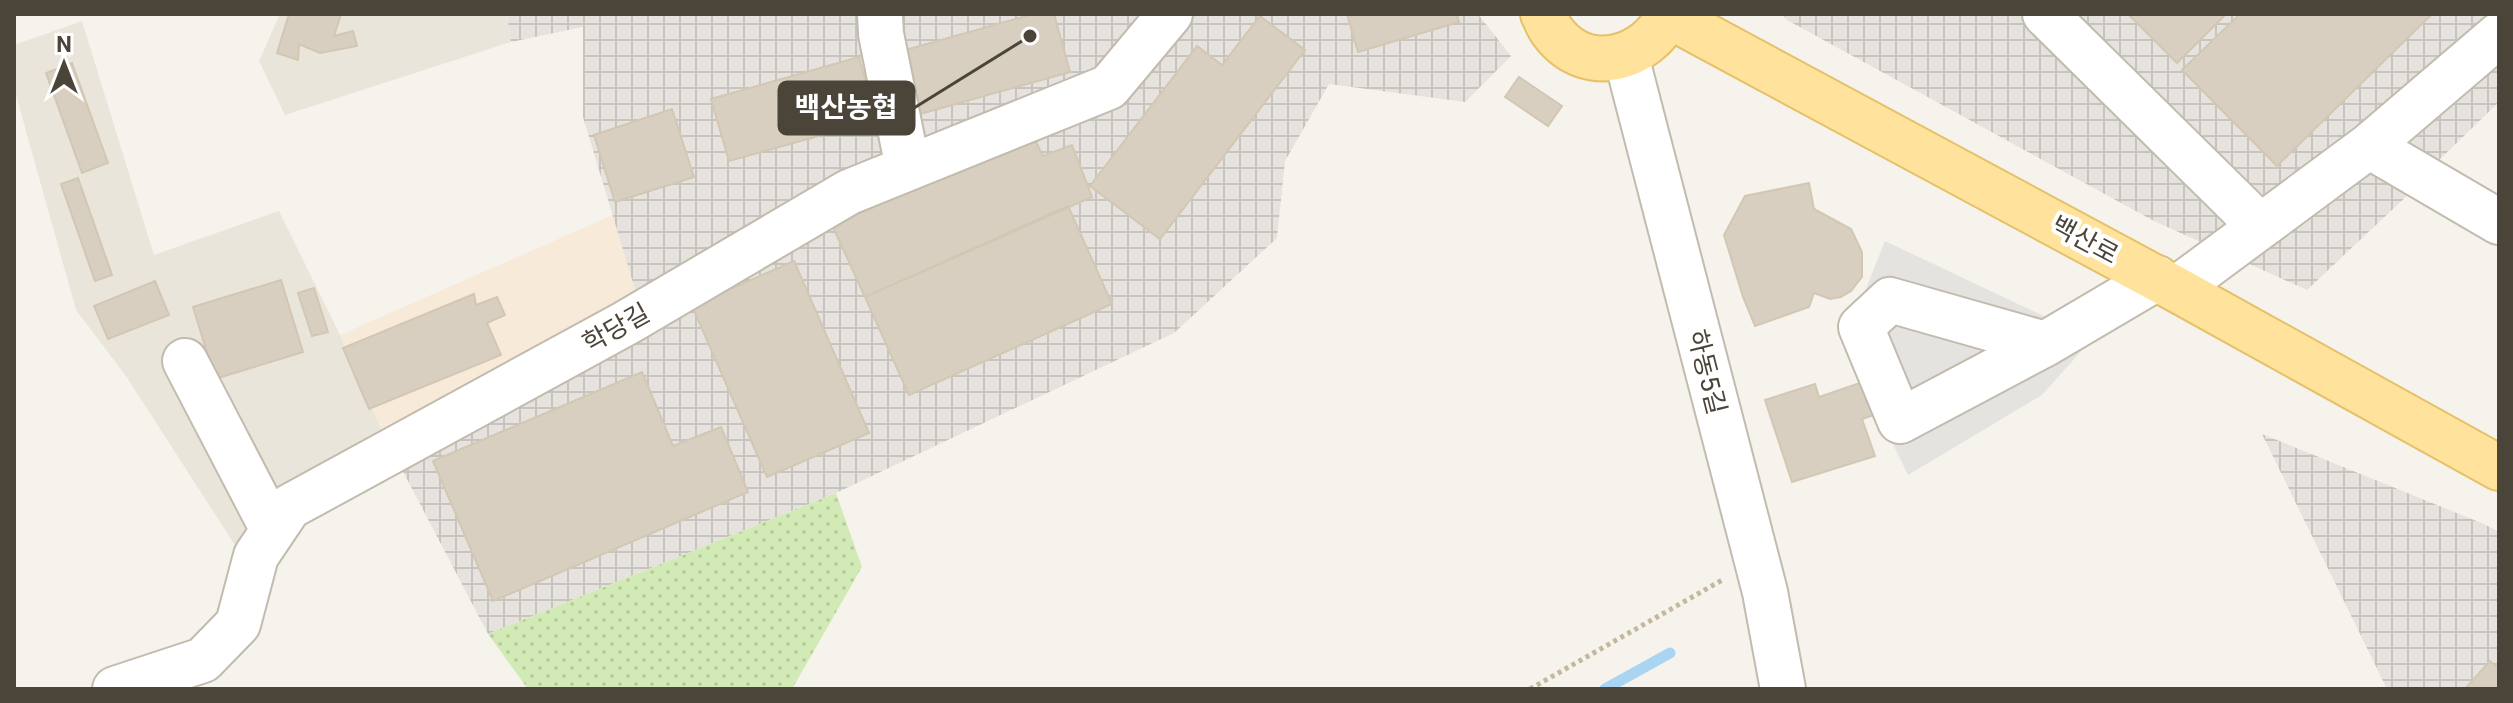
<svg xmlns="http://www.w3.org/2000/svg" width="2513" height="703" viewBox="0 0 2513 703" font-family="Roboto,'Noto Sans KR',sans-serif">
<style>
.residential{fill:#eae5da}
.commercial{fill:#f7ead8}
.industrial{fill:url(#industrial-grid)}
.green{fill:url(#green-dots)}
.parking{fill:#e5e3e0}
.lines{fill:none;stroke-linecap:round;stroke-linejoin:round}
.stream{stroke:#a9d4f2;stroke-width:11}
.building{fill:#d8cfc1;stroke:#d3c7b4;stroke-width:2}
.minor-casing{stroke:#c2bbae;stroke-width:48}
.major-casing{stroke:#e6c16a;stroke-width:48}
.path{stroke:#c4b79f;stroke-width:5;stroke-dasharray:4 4;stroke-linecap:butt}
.minor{stroke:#fff;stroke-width:44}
.major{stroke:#ffe39c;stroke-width:44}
.labels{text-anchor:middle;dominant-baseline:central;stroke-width:8;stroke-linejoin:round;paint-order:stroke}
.street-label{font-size:26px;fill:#4b4439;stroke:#fff}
.leader{fill:none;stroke:#4b4439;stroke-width:3}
.callout-dot{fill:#4b4439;stroke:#fff;stroke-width:3}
.callout{fill:#4b4439;stroke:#4b4439;stroke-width:3}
.callout-label{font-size:28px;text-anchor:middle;font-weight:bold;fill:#fff}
</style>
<defs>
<pattern id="industrial-grid" width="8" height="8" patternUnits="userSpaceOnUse" patternTransform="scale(2)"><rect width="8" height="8" fill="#e6e2dd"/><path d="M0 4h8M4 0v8" fill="none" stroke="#c7c3be"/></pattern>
<pattern id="green-dots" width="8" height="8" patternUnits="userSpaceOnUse" patternTransform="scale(2)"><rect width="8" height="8" fill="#d2eab5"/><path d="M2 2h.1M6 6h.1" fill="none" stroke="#b6ca9c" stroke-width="1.8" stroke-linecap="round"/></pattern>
</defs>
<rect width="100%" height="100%" fill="#f6f3ec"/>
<path class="residential" d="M280 14H507L511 42 285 115 259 61Z
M82 21 154 255 279 211 340 335 386 439 238 550 126 376 76 310 14 88V45Z"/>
<path class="commercial" d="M613 215 637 296 386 439 340 335Z"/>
<path class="industrial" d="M507 14H1478L1511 56 1465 102 1329 84 1285 161 1277 238 1174 333 836 493 488 634 386 439 637 296 583 117V27L511 42Z
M1782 14H2499V102L2435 164 2411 192 2307 290 2154 221 1787 20Z
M2262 434 2484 524 2499 532V689H2387Z"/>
<path class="green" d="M836 493 862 567 792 689H528L488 634Z"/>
<path class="parking" d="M1885 241 2092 339 2042 395 1908 475 1844 344Z"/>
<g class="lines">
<path class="stream" d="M1605 689 1670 653"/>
</g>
<path class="building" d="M289 14H341L334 36 353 31 357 46 320 53 299 44 298 60 277 53Z
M1033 14H1054L1070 72 913 116 895 53Z
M1347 14H1457L1459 22 1358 52Z
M2128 14H2226L2177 63Z
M2240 14H2432L2277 166 2182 70Z
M1260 16 1305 50 1160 239 1090 186 1197 46 1222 65Z
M859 57 876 120 729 161 711 99Z
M72 63 108 163 82 173 46 73Z
M1519 77 1562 106 1548 126 1505 97Z
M672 109 694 177 615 202 594 135Z
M1034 138 1043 156 1072 145 1092 197 865 297 832 225Z
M78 178 112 275 95 281 61 184Z
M1809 183 1814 209 1851 229 1862 252V277L1851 291 1841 297 1830 299 1814 293 1809 307 1755 326 1743 297 1724 235 1745 196Z
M1068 206 1112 304 909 395 865 297Z
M794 261 869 433 767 477 692 306Z
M281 280 303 352 215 379 193 307Z
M155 281 169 315 108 339 94 306Z
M314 288 328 332 312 336 298 293Z
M474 294 476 305 497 297 505 315 487 323 501 355 369 409 343 348Z
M642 372 673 446 721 427 748 492 493 601 433 461Z
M1863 382 1874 415 1862 419 1875 456 1792 482 1765 400 1815 384 1819 397Z
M2490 661 2499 669V689H2465Z"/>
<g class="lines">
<g class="minor-casing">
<path id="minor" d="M880 14 881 34 908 168
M2045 14 2260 226
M1626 56 1765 592 1783 689
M2369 146 2499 222
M2176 289 2369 146 2499 35
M2045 344 1900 421 1861 327 1890 300 2045 344 2157 278
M185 361 273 530
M115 689 203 660 238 624 256 556 289 507 626 323 849 192 1109 87 1170 14"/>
</g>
<g class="major-casing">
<path id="major" d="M1543 14C1546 19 1548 26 1552 31 1585 77 1647 61 1669 14
M1669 16 2176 289 2499 468"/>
</g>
<path class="path" d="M1530 689 1724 579"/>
<use href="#minor" class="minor"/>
<use href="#major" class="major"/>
</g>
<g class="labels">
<g class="street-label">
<text transform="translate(2085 240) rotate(28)">백산로</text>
<text transform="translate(616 328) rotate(-29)">학당길</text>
<text transform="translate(1707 372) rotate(76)">하동5길</text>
</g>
</g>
<path class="leader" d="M1030 36L914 108"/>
<circle class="callout-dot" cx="1030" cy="36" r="8"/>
<rect class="callout" x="779" y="82" width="135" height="52" rx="8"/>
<g class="callout-label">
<text x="846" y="117">백산농협</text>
</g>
<rect width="2513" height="703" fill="none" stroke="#4b4439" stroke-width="32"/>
<g transform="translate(64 64)" stroke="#ffffff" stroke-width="6" paint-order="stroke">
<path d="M0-6L14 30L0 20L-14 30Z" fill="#4b4439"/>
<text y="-12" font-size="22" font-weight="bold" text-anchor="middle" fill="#4b4439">N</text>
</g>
</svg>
